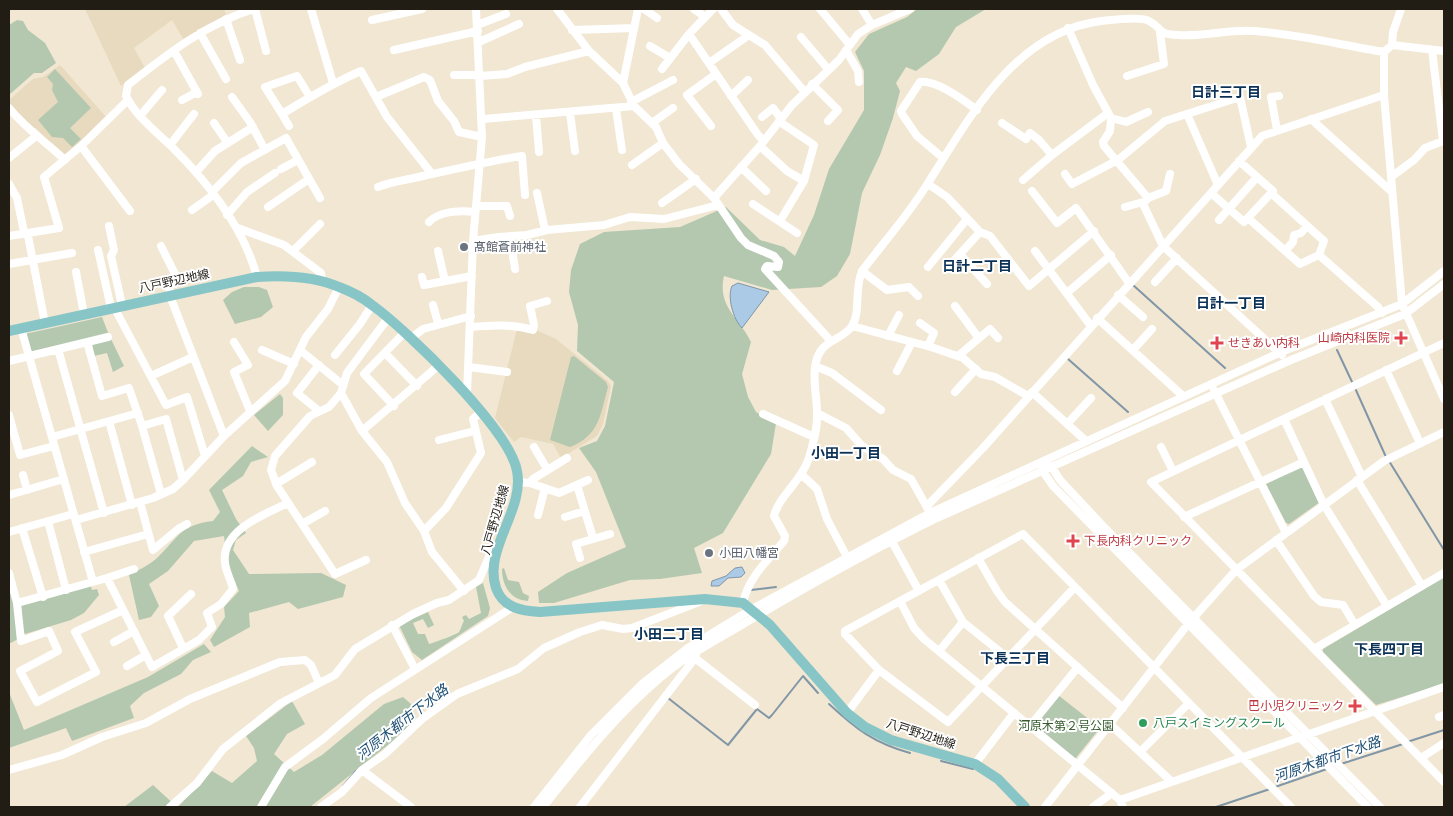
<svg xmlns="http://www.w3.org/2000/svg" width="1453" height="816" viewBox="0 0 1453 816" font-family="'Work Sans','Noto Sans JP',sans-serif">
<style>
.built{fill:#e7dabf}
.green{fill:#b4c8b0}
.water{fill:#aacae6;stroke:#8196a7}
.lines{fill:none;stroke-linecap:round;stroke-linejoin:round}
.stream{stroke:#8196a7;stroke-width:2}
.minor{stroke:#fff;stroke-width:8}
.major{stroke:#88c5c7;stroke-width:10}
.worship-dot{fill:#6b7280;stroke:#fff;stroke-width:2}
.health-dot{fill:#e0444e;stroke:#fff;stroke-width:2}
.leisure-dot{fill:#2e9e5b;stroke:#fff;stroke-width:2}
.labels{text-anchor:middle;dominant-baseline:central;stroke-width:4;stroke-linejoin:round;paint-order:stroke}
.worship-label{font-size:12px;fill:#5b616d;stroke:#fff;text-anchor:start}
.street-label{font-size:12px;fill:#211d15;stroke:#fff}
.health-label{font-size:12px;fill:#be3a42;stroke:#fff;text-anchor:end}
.leisure-label{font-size:12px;fill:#27864d;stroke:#fff;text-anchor:start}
.park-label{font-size:12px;fill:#385c2f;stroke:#fff}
.neighbourhood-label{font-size:14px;font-weight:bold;fill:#0b3157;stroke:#fff}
.water-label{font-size:14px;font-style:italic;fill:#1f5176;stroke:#fff}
</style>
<rect width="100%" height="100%" fill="#f1e7d2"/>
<path class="built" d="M85 9H224L226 15 184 40 172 20 134 48 145 68 121 86Z
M60 65 107 118 68 154H61L36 128 30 129 9 106V100L33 79 43 77Z
M517 329 536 330 556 339 608 381 611 386 603 424 597 436 561 458 553 444 521 437 514 442 495 418Z"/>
<path class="green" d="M917 9H986L956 27 939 54 916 71 906 67 896 83 900 91 893 118 880 155 862 193 850 254 837 276 821 287 772 290 724 276C717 307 739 317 751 342L742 374 748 397 756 412 776 423 771 454 723 533 694 548 702 573 660 579 630 580 554 603H539L538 592 567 573 626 547 596 472 579 448 597 441 605 426 614 382 577 351 578 325 569 292 571 270 580 244 604 232 680 227 726 207 760 240 784 247 795 256 814 215 829 169 864 110V71L855 52 869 34 907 17Z
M17 20 23 21 28 30 45 43 56 63 42 73H34L9 95V25Z
M55 69 91 108 70 128 81 139 72 147 63 138 52 137 38 120 58 102 52 90 53 84 47 77Z
M244 287H259L267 290 273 307 261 317 235 324 223 300 232 292Z
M102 317 109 335 31 353 25 334Z
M111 339 124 366 113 372 107 353 94 356 92 343Z
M574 356 606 382 608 387C600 415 600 435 570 447L550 440 571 357Z
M280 394 283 398V415L268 431 254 415Z
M252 446 268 457 251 462 243 476 222 490 236 519 246 533 236 540 233 550 249 574 321 573 346 585 343 597 298 609 289 602 249 613 250 627 214 647 210 640 225 617 224 607 239 591 228 566 224 536 194 541 168 571 149 584 159 606 151 617 139 620 129 575C139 570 151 564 159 556 180 535 181 525 213 521L220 512 209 490Z
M1302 465 1320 502 1289 524 1286 523 1266 484Z
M504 568 508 580 519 582 523 593 529 596 528 601C510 600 502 585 502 569Z
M1444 577V684L1376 705 1323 652V649Z
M9 583 14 601 18 639 9 644Z
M483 583 490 608 488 616 422 660 412 652 399 625 428 612 434 625 428 628 423 619 413 623 418 634H425L429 644C433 643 458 634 459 632 461 629 462 624 464 621L462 617 466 615 469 619 481 613 476 587Z
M91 586 92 590 97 589 99 595 84 613 71 620 25 634 23 632 21 606Z
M204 644 211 652 193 660 181 674 144 693 130 706 134 718 72 741 66 728 9 748V692L24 730 148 677Z
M1058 695 1100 728 1075 759 1034 726Z
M403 697 411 704 416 718 398 737 310 807H178L212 771 232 783 257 761 254 748 246 736 292 701 305 724 287 734 274 754 294 772 322 755 384 704Z
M153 785 177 807H124Z"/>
<path class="water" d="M738 283 769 292 742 328C733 319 727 297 732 286Z
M742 567 745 573 741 577 728 578 719 586H711L712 581 726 576 735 568Z"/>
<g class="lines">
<path class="stream" d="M1133 285 1225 368
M1337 350 1353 384
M1068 359 1128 412
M1355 388 1386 457
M1389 461 1444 550
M751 590 776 587
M668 698 728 745 757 709 769 718 772 715 803 676 818 693
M829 704C856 729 874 743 910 753
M1407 742 1444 730
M941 761 973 769
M1341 764 1403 744
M343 786 356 771
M1275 787 1327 769
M1216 807 1270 789"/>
<path class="minor" d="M254 9C207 23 166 55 128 85L126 96C136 117 158 133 174 149 210 185 244 228 257 277
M255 9 266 51
M311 9 333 83
M557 9 589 51 623 83 634 106 656 127 663 143 679 164 714 198 741 238 748 245 774 256 779 262 778 267 767 266 765 269 830 340
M644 9 657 18
M694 9 705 17
M721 9 733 25 765 45 804 91
M820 9 850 45
M862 9 872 25
M226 19 240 60
M372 20 422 9
M477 25 506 14
M1068 28 1093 85 1111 118 1110 131 1103 142 1104 146 1148 198 1143 204 1163 246 1282 355
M572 30 634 28
M200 33 226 79
M689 34 758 135 764 141
M801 37 828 69
M479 42 519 24
M1392 45 1393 32 1401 9
M650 46 670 58
M394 50 478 31
M846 50 858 71 859 82
M174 51 198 94
M1444 51 1392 45 1384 52V95L1402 304 1444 399
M709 63 749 35
M662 69 689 34 713 9
M454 75H481
M481 76 507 74 525 67 589 51
M1127 76 1164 64 1160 32
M623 83 638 9
M812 84 838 110 828 121
M731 96 748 80
M232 97 250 122 265 150
M310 97 297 76 265 87 282 114C308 98 333 83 361 71L387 117 432 174
M376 97 424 77 430 80 438 101 454 121 459 132 482 137
M182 100 197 92
M631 102 673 80
M9 108C27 130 45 141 65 160
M616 109 622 150
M570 113 575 151
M282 114 289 126
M1187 114 1218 185
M140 116 162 90
M536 116 539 152
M762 117 773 108 779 116 780 122 814 145 804 181
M1111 118 1126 122 1148 112
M483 119 634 106
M1311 119 1392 192
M214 123 227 142
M652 123 673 108
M1002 123 1026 139 1030 133 1039 140 1052 155 1108 113
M711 126 687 95 716 74
M1277 130 1271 97 1279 96
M170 145 194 114
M81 146 130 211
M760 146 787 171 804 181 780 221
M9 158 35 137
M943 158 917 136 902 114 901 111 920 82C937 80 963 100 977 110
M632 165 663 143
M741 167 766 191
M281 169 298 160
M196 172 215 151 253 127
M1065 174 1072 184 1118 160 1165 121 1240 97 1251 147
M1391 177 1414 160 1425 148 1443 141 1432 50
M1023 180 1052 155
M9 184 17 198 24 232 28 236 45 323
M928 184 947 197 980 232 990 236 1029 286 1094 231
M378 187C393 181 407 180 423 176 456 169 488 161 522 156L525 195
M1032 191 1057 223 1076 208 1129 283
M212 192 241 163 286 138 320 198
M537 193 545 230
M1211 193 1244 222 1273 191 1239 161
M714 198 760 146 792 105 839 60 858 34 872 25 910 9
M1148 198 1166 191 1170 174
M662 203 696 179
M753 204 797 233
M476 206H507L510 216
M268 207 309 179
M1125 207 1143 202
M192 210 213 195
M227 215 247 192 275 173
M1248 218 1300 264 1319 255 1324 241 1271 193
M1219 220 1257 177
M429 222C439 211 461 210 475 212
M109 226 114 250 111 256 122 305
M238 228 284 245 321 273 322 281
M9 236 59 228 44 177 81 146 128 100
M510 237 515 269
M473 241 498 237 527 235 547 230 604 225 630 217 664 219 718 205
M161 246 177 278 169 288 172 301 224 436
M98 250 111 308
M293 251 320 224
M438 251 445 281
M1035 251 1091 326
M1285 251 1293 242 1294 235 1301 233 1307 226
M960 254 987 284
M1319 255 1378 307 1382 313
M9 264 72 253
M928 267 967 219
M948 267 980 232
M862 271 887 290 909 287 918 296
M76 272 84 314
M422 277 424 285 472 276
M1155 282 1177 258
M1067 293 1111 255
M1118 295 1143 317
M433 305 438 323
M955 306 978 337
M114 307 166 405 187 397 205 456
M388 318 347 373 341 393 362 431 387 462 405 503 424 531 432 552 464 591
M1097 318 1183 396
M920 323 934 333 928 346
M852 326 931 347 963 358 981 374 995 377 1028 396
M471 327C492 325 513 324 533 330L534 325 530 306 547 301
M21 328 93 582
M888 336 899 315
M410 339 423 329 471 316
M87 342 102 396 129 388 142 426 166 419 183 480
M234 342 248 365 234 372 250 411
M1444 343 1151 482 1444 782
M58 349 104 513
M262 350 294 364
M300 350 343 385
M1133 350 1152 329
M385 353 417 386
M335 355 360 324 372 305
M958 356 990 329 998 338
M9 361 108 337
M319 365 297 393 319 411
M815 366 832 373 881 410
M469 367 507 372
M1386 370 1420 443
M897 371 912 342
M151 376 193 357
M1214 390 1286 533
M955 392 976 369
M1032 392 1086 441
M341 393 329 407 310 416 275 456 271 470 277 486 335 574 366 560
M467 394 473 241 482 137 476 9
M1325 399 1362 477
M394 406 364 374 404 333
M817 413 846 428 862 446 883 459 893 470 911 479 928 509
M763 414 814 437
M9 415 20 455 54 446
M1284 419 1324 505 1387 606
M109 421 132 505
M1067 424 1091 398
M142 426 161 494
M362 431 438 366
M52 437 138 413
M439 440 474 431
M534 447 547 469
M1161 447 1173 471
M23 475 27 490
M802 475 817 489 827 519 847 557
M1357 480 1422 586
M518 482 530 483 559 493 588 480
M530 483 533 479 567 458
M276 484 312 462
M577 485 593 538
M9 495 64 479
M140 502 153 550 178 529 187 524
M927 506 983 448 1262 136 1384 95
M538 515 545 488
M565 517 585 511
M1184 517 1304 462
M76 520 153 498 173 489 183 480 224 436 285 381 306 337 328 309 339 287
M48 521 66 590
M302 524 325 511
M22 528 43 597
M424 531 446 508 481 453 473 419 481 412
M9 532 73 514
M890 538 919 591
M1276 540 1314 596 1321 602 1343 605 1355 625
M84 552 148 534
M580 558 576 544 610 534
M978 558 997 591 1005 602 1123 708
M9 573 17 603 21 641 49 631 58 651 20 671 37 702 96 672 75 632 123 610
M107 578 134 569
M939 580 963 622 1008 658
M1075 587 948 722 879 670 845 634V631L1023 534 1291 807
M900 601 914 628 924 639 1120 800 1123 807
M17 603 107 578 152 667 199 640 212 627 207 613 221 604 233 589C231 580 226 572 225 563 221 530 263 515 288 503
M743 603C748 578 768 560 784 541L785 536 774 516C779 496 801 482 809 458 813 443 818 428 817 413 817 398 813 382 815 367 819 338 840 343 852 326 861 312 854 289 862 271 884 242 909 214 928 183 970 117 1015 32 1101 21 1110 20 1142 16 1149 21 1164 29 1156 34 1178 35 1203 37 1229 29 1254 31 1297 34 1341 45 1384 52
M392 625 415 669
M114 642 134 631
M183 648 168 616 191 594
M1314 649 1444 573
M939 651 963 622
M695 658 755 705
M127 666 146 655
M847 713 879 670
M1439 717 1444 715
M1110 724 1172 782
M1030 726 1078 667
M1140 752 1189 703
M1421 758 1444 743
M975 764 1014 713
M9 770 62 755 102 737 146 723 190 699 280 662 305 660 311 665 319 683
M362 770 411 807
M1120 800 1444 687
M170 807 197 783 223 749 281 703 335 675 355 649 413 614 437 603 449 600 479 580 491 552 499 547
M261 807 285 767 323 739 371 698 513 607
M321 807 342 792 362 770 385 754 422 719 457 694 518 669 544 648 580 632 602 625 623 629 632 628 699 602
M534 807 591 735 642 684 688 648 752 609 930 513 1281 352 1402 304 1444 271
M543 807C580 761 615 716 660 678 684 657 713 642 740 626 804 588 870 551 937 518L1291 360 1405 314 1444 284
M580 807 695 658 697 651
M1045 807 1188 624 1236 570 1384 461 1444 432
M1093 807 1112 793
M1368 807 1053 486 1042 470 1043 462 1051 466 1060 480 1102 525 1380 807"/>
<path class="major" d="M9 331 257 277C284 275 313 276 339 287 350 291 362 297 372 305 407 330 510 430 517 471 525 510 483 549 496 588 503 608 522 611 540 612L705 599 743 603 770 625 847 713 865 727 891 740 975 764 998 779 1025 807"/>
</g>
<g class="worship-dot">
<circle cx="464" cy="247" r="5"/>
<circle cx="709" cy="553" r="5"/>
</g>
<g class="health-dot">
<path d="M1398.5 330.5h5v5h5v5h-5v5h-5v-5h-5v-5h5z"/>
<path d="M1214.5 335.5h5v5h5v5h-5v5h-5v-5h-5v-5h5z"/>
<path d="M1070.5 533.5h5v5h5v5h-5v5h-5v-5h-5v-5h5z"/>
<path d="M1352.5 698.5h5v5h5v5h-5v5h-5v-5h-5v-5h5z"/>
</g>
<circle class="leisure-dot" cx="1143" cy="723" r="5"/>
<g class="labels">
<g class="worship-label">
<text x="474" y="247">髙館蒼前神社</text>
<text x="719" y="553">小田八幡宮</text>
</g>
<g class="street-label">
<text transform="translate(174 281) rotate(-12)">八戸野辺地線</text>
<text transform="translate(495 520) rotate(-74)">八戸野辺地線</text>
<text transform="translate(921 734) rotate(18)">八戸野辺地線</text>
</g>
<g class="health-label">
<text x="1390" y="338">山崎内科医院</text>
<text x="1228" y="343" text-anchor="start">せきあい内科</text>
<text x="1084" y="541" text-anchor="start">下長内科クリニック</text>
<text x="1344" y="706">巴小児クリニック</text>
</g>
<g class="leisure-label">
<text x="1153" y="723">八戸スイミングスクール</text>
</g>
<g class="park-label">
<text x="1066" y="726">河原木第２号公園</text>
</g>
<g class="neighbourhood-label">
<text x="1226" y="92">日計三丁目</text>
<text x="977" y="266">日計二丁目</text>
<text x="1231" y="303">日計一丁目</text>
<text x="846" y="453">小田一丁目</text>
<text x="669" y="634">小田二丁目</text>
<text x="1389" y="649">下長四丁目</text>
<text x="1015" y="658">下長三丁目</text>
</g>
<g class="water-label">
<text transform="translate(402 722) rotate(-38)">河原木都市下水路</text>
<text transform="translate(1327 759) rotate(-19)">河原木都市下水路</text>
</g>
</g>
<rect width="1453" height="816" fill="none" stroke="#211d15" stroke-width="20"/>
</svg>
